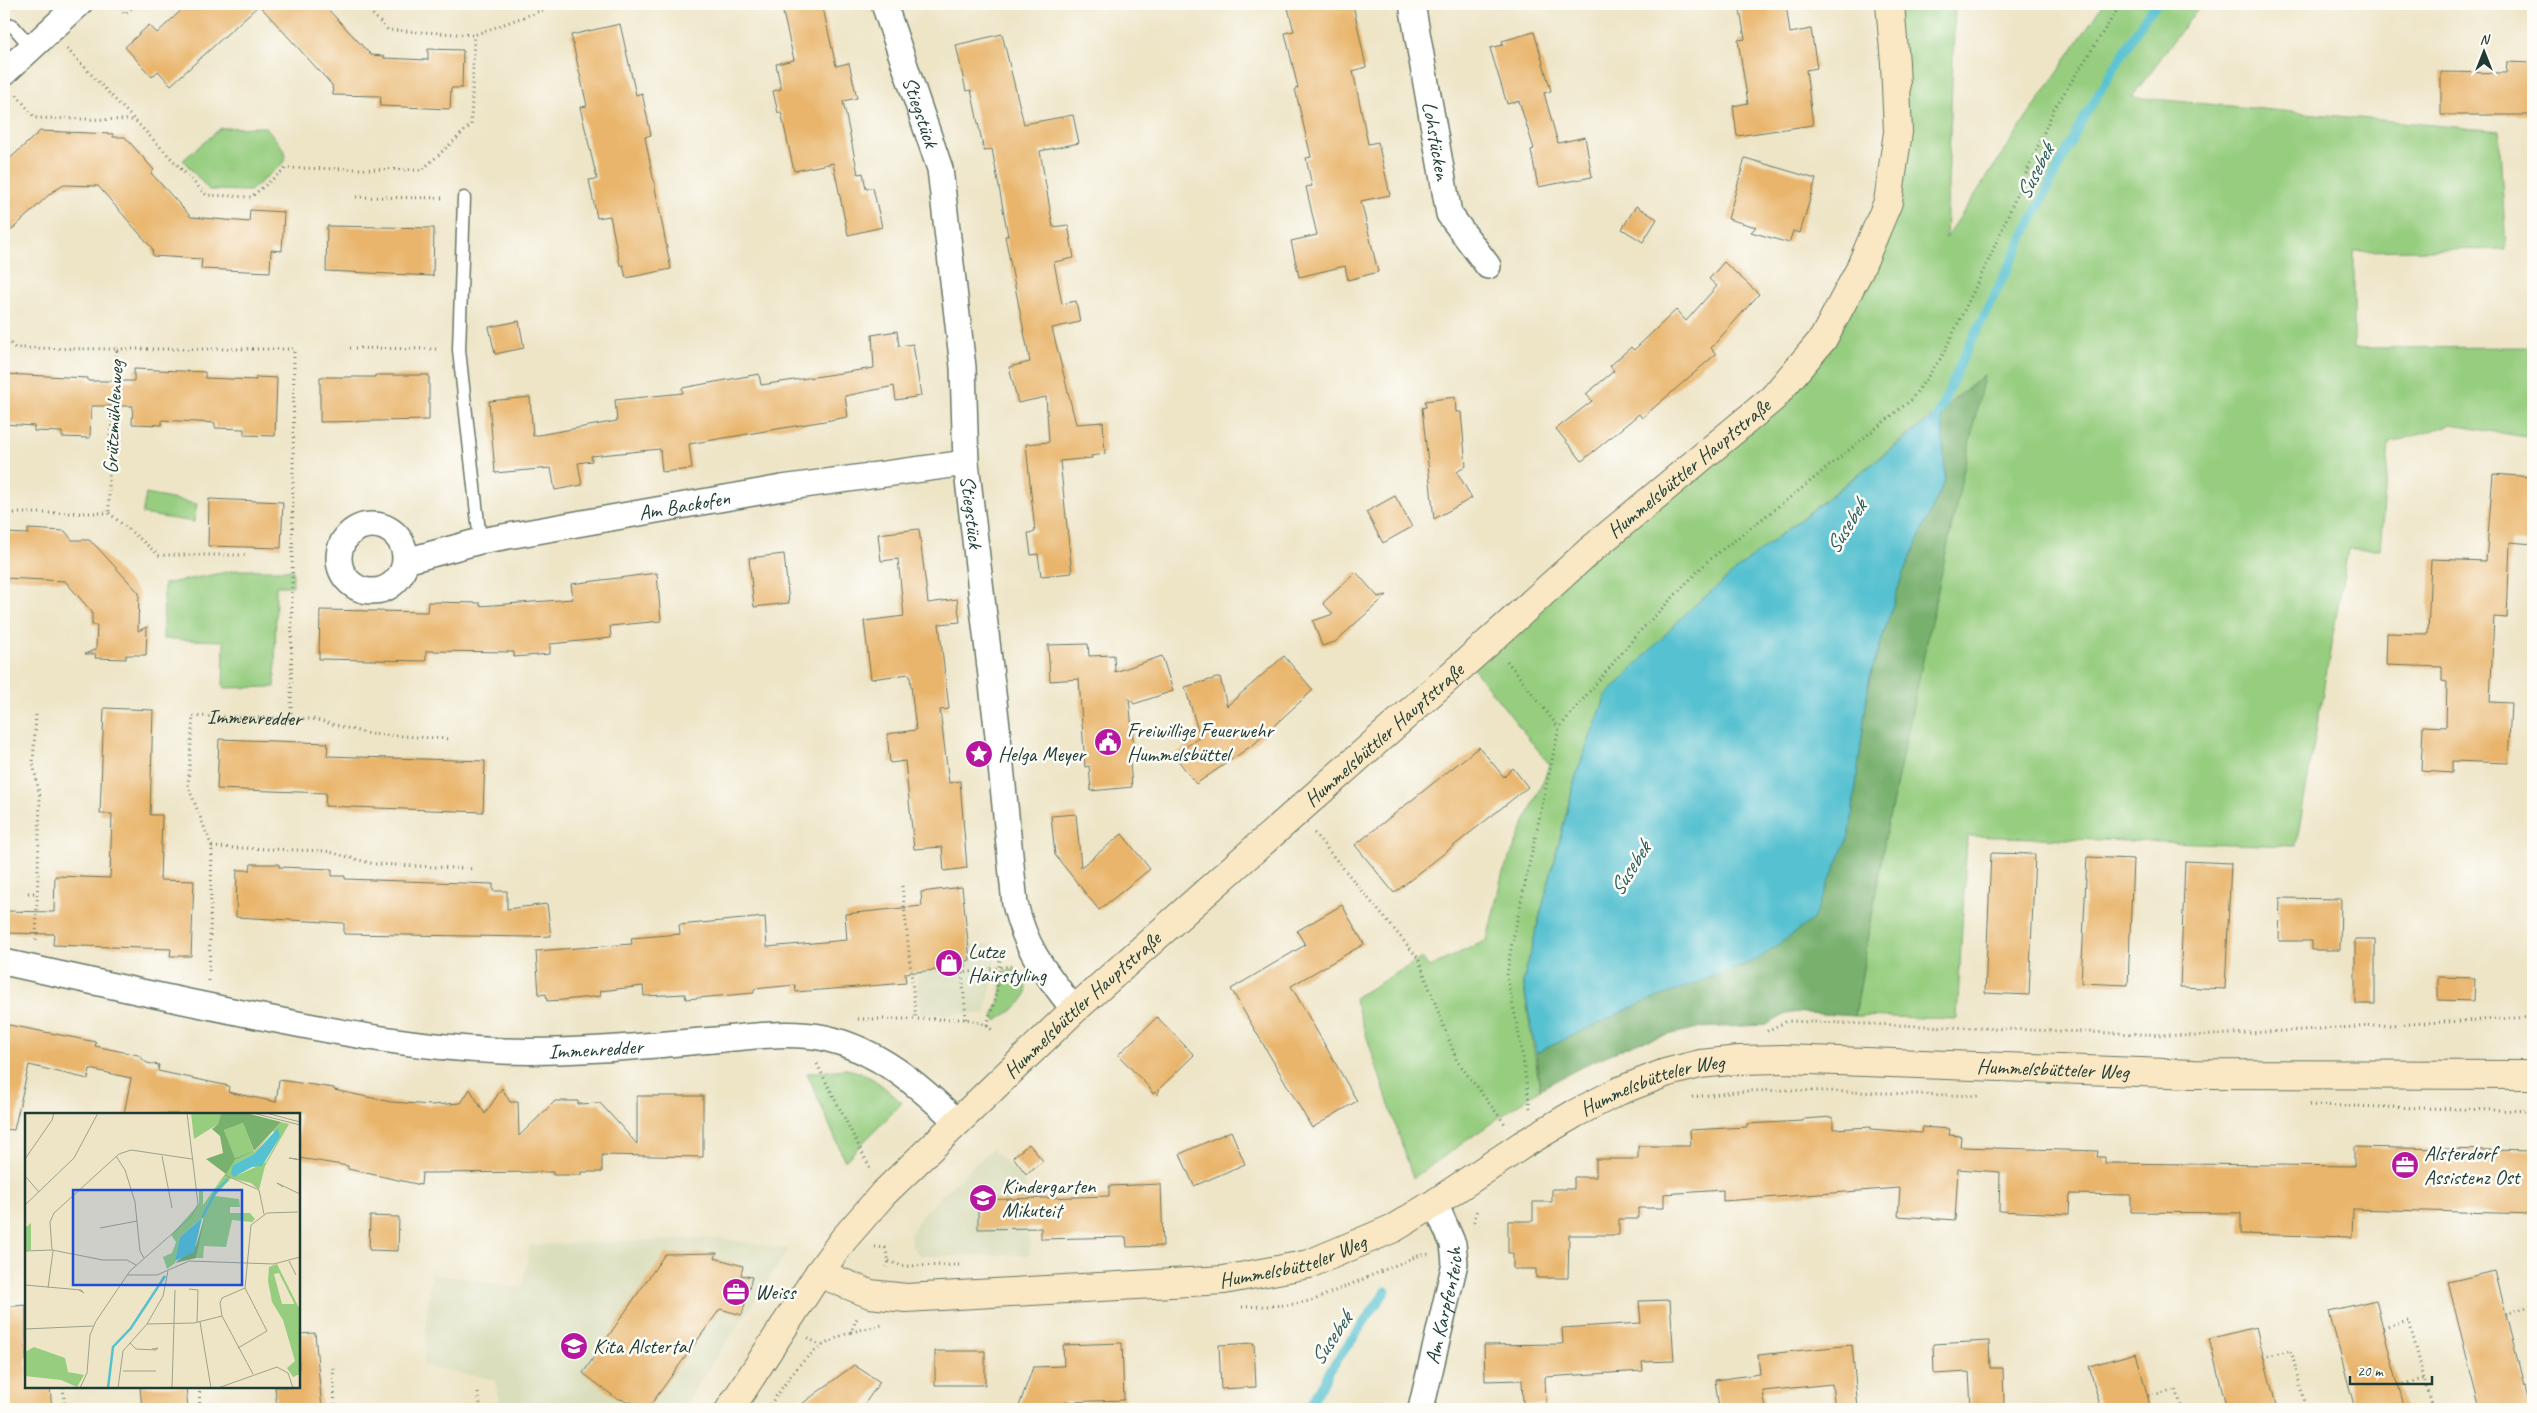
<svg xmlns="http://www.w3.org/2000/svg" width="2537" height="1413" viewBox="0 0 2537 1413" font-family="Caveat,sans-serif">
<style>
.built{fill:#dbdebd}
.green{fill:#96cd7f;stroke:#5a855a}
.forest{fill:#78b06e;stroke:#4c7651}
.water{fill:#56c1d0;stroke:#3a7f82}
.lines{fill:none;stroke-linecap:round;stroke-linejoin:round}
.stream{stroke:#56c1d0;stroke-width:9}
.building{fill:#e9b56c}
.lane-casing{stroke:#677867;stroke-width:15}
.street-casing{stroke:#677867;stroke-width:28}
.secondary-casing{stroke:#677867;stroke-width:30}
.path{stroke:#677867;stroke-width:3;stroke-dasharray:1 4;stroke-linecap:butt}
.lane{stroke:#fff;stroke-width:12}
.street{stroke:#fff;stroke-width:25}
.secondary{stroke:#fae7c3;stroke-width:28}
.labels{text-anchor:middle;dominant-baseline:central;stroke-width:5;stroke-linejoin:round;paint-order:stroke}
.street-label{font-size:21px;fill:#1f3d34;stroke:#fdfcf7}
.poi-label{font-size:21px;fill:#1f3d34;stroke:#fdfcf7;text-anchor:start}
.water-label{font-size:22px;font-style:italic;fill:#2d5e5b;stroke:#fdfcf7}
.inset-river{fill:none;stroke:#56c1d0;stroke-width:2.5}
.inset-road{fill:none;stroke:#9ba28c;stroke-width:1}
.view{fill:#1d4ed8;fill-opacity:0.15;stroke:#1d4ed8;stroke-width:2.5}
.inset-edge{fill:none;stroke:#1f3d34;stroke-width:2.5}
</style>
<rect width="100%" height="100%" fill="#fdfcf7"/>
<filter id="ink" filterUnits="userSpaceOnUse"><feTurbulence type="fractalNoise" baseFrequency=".02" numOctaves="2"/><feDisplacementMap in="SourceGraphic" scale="10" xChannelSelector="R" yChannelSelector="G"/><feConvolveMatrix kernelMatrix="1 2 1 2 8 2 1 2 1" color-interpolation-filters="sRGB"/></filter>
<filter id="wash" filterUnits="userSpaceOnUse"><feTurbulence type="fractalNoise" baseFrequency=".0096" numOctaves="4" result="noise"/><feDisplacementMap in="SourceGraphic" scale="20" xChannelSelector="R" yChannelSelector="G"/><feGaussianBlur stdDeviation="1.12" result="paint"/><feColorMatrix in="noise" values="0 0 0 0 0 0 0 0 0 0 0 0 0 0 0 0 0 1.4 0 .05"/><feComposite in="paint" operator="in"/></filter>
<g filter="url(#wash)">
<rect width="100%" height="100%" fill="#eee5c7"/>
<path class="built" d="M996 943 994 975 985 1014H920L915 951Z
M992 1148 1026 1184 1030 1255 920 1256 912 1247 910 1235 923 1213Z
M719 1238 789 1249 682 1409H500L495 1380 423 1366 431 1273 522 1288 530 1245Z"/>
<path class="green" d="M1940 4H1955L1946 238 2103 4H2201L2132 97 2499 131 2506 249 2354 251V348L2533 347V438L2451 425 2389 443 2380 549H2348L2296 846 1967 836 1957 1019 1855 1016 1886 832 1983 376 1757 553 1606 696 1577 772 1523 982 1540 1089 1413 1178 1354 998 1422 958 1429 967 1487 940 1502 875 1550 765 1472 667 1827 341 1893 203 1888 9Z
M266 127 285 151V161L250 191 209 190 183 160 221 128Z
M146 494 197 504 194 522 142 514Z
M237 570H293V586H276L275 687 223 688 224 641 163 639 164 584Z
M1016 969C1019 974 1025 981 1026 987 1030 1002 1006 1014 996 1021L993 1017 1001 995 1005 971Z
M846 1069C871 1073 884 1087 902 1103L845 1161 807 1073Z"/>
<path class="forest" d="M1984 376 1886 832 1855 1016 1790 1012 1766 1025 1698 1028 1639 1042 1591 1062 1540 1089 1536 1053 1633 1007 1850 833 1869 680 1902 576 1945 480 1942 410Z"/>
<path class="water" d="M1942 410 1945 480 1902 576 1869 680 1850 833 1813 919 1757 960 1633 1007 1536 1053 1523 982 1577 772 1606 696 1689 610 1757 553Z"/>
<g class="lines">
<path class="stream" d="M1936 420 1962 360 2080 124 2146 16 2157 4
M1308 1409 1331 1369 1386 1291"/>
</g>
<g id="blocks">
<path class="building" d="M188 4H323L371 55 384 56V58L428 60V49L463 50 462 88H451L450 109 380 106 381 96 333 95 332 85 259 5 171 85 158 71 152 77 125 47 149 25 157 33Z
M781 4H822L836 66 849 63 857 98 843 101 858 174 863 173 866 189 873 188 882 227 848 235 833 163 794 171 781 112 778 113 773 91 781 89 776 64 794 60Z
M1287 4H1353L1366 67 1353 71 1368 144 1378 142 1390 195 1361 201 1378 272 1348 280 1345 266 1299 277 1291 241 1317 235 1306 187 1312 186 1306 158 1311 157 1295 89 1298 88 1285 33 1294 31Z
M1739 4H1786L1790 33 1811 29 1817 68 1806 70 1813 125 1737 136 1733 106 1748 103 1738 40 1745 39Z
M620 24 636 95 642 93 651 135 645 137 671 269 626 278 623 265H620L610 216 597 218 589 180 597 179 580 107 587 106 571 35Z
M1534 32 1551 91 1544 93 1558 143 1585 137 1592 177 1538 187 1531 150 1534 149 1519 101 1507 104 1490 48 1503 45 1502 41Z
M1002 34 1024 124 1073 115 1079 143 1040 151 1053 227 1068 225 1074 258 1054 262 1062 304 1076 301 1080 322 1052 328 1076 424 1103 422 1105 454 1091 456 1092 458 1060 461 1072 573 1041 576 1038 554 1031 555 1028 533 1035 532 1026 444 1049 442 1046 397 1018 403 1009 367 1030 362 1005 236H1008L992 149 984 151 971 90 966 91 956 45Z
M2507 62 2533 63V115H2441V72L2506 73Z
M40 131 113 134V137H125L154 170 151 173 191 217 249 222 250 210 284 212 282 251 271 250 270 272 201 269 202 259 153 256 152 248 98 186 64 185 52 192 4 237V164Z
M1745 158 1816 179 1800 233 1793 231 1789 243 1751 232 1756 227 1728 219Z
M1636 206 1657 219 1643 242 1622 229Z
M327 226 434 228 433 276 326 271Z
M1724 262 1759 294 1711 348 1716 354 1642 418 1639 414 1582 461 1556 429 1592 401 1586 394 1614 371 1610 366 1631 347 1634 350 1676 310 1686 321 1717 286 1709 279Z
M519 321 524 348 495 354 489 327Z
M897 331 899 346 913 344 921 396 896 400 894 386 845 396 848 417 689 444 692 469 662 472 660 449 591 456 592 461 578 463 582 485 555 490 551 468 495 473 489 401 530 397 533 436 617 421 615 400 683 393 682 388 759 374 761 385 874 368 872 335Z
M134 369 205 372V378L256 380V377L277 378 275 436 244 435V429L215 428V423L162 420V425L132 424 133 406H91L90 438 62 437V432L34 431V426L4 424V374L88 378V381H134Z
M375 375H429V420L320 422V377H375Z
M1455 397 1456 412H1461L1466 466 1457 472 1472 498 1434 519 1422 408 1426 407 1425 401Z
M2493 474 2533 477V544L2510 542 2507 618 2494 617 2490 702 2511 703 2508 763 2452 761V773L2421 771 2423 726 2446 727 2447 682 2442 681V667L2386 665 2387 633 2428 634 2431 559 2486 561Z
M1395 496 1412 527 1383 543 1366 512Z
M209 499 283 502 281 548 208 546Z
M28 529 65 531 72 540H89L96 546 139 593 138 631 147 627 146 655H126V659L95 658 96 654H85L96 649 97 625H92V612L65 581 4 578V533L28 534Z
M919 529 928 603 957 599 960 622 939 624 949 709 940 710 949 783 960 781 967 868 944 871 942 847 914 849 905 761 890 763 887 734 916 730 910 677 909 674 871 679 864 621 904 616 898 559 881 561 878 534Z
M784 554 789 603 754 607 749 558Z
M1356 572 1378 597 1387 595 1335 642 1322 646 1313 621 1333 614 1323 603Z
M657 573 661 621 610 626 611 638 550 644V654L514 657V652L426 651V661L319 659 320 610 427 612 428 602 480 603V606L573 599 571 584Z
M1088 644 1089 656 1114 655 1115 672 1162 656 1173 691 1134 704 1129 698 1134 750 1129 751 1132 787 1091 791 1089 766 1085 767 1079 679 1050 681 1048 645Z
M1284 656 1313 690 1254 744 1196 784 1174 755 1200 737 1185 687 1220 677 1227 706Z
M104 708 153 710 150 815H162L160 880 194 881 191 956H170L171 949 53 945 54 934 4 933V911L54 912 55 876 110 878 112 814H100Z
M219 739 328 743 327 756 485 761 483 812 325 806 326 793 217 789Z
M1479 747 1504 777 1513 768 1528 787 1394 893 1355 845Z
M1076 814 1081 867 1122 834 1150 869 1099 910 1055 855 1051 816Z
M1991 853 2035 854 2029 995 1985 993Z
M2087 857 2133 859 2128 985 2081 983Z
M2185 861 2231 863 2225 989 2180 987Z
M251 864H279V867L332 869V876H345V879L493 884V891H507V909L547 904 551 936 531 937 344 934V923L236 917 237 870H250Z
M962 887 970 960 966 961V967L905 973 906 983 796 992 795 985 754 989V993L686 999 685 994 644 996 643 986 600 991 601 996 563 1000 547 1001 546 994 539 995 536 951 632 944 631 938 680 934 679 925 765 917 767 947 847 940 845 914 922 906 921 892Z
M2280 898 2341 899 2340 950H2312V941H2279Z
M1342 905 1364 944 1291 986 1357 1101 1312 1128 1231 989 1305 945 1297 931Z
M2355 939H2375V1004H2355Z
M2438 977 2475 978 2474 1001 2438 1000Z
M1157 1017 1194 1055 1158 1090V1095L1155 1092 1153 1094 1149 1087 1118 1055Z
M4 1024 96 1042 95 1046 138 1055 147 1063 159 1065 158 1071 229 1086 228 1092 276 1102 279 1080 334 1088V1090L391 1102 431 1105 461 1103 470 1089 485 1114 502 1088 510 1102H518L519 1136 555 1101H578V1104L600 1103 637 1144V1096H703V1157L602 1155V1172H581V1175H553V1172L422 1173 421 1185 348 1169V1166L299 1158V1114H124L131 1078 90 1069 88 1079 29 1065 14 1130 4 1129Z
M1833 1117V1129L1871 1127V1129L1921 1133 1922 1127 1950 1129 1949 1135 1961 1136 1960 1147 2098 1151 2097 1157H2105V1163L2354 1166V1147L2533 1151V1214L2353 1209 2352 1237 2241 1234V1213L2131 1212V1195L2070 1194 2069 1214 1999 1211 2000 1172 1958 1169 1955 1220 1898 1216 1900 1188 1723 1201V1190L1664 1194V1208H1638V1219H1619V1235H1569L1568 1278H1536V1269H1513V1253H1508V1221H1533V1202H1552V1189H1574V1177H1596V1159H1638V1146H1691L1690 1130 1747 1127V1124L1803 1121V1119Z
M1231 1131 1245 1164 1194 1186 1180 1154Z
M1029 1144 1043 1161 1026 1174 1013 1157Z
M1161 1184 1163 1246 1127 1247 1126 1237 1041 1239V1228L978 1229V1200L1109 1196V1186Z
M370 1216 399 1217 398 1251 369 1250Z
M717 1253 715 1258 743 1266 741 1275 752 1277 742 1315 720 1309 649 1407 616 1398 583 1373 665 1254Z
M2495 1271 2506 1314 2530 1409H2480L2466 1354 2448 1282Z
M1670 1300 1674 1361 1642 1362 1643 1371 1545 1377 1546 1405H1523L1522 1380 1485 1381 1484 1345 1563 1344 1562 1328 1641 1323 1639 1301Z
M2376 1300 2390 1356 2405 1409H2355L2329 1311Z
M26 1305V1387H50L52 1409H7L4 1365V1307Z
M2256 1327 2277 1409H2227L2209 1339Z
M315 1333 322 1409H277L275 1387H299V1334Z
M1989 1341 1990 1368H2003L2004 1406 1971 1407 1969 1372 1934 1374 1933 1344Z
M1122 1343 1124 1400 1065 1402V1409H1018L1033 1367 1064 1366 1063 1345Z
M1254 1343 1256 1387 1221 1389 1219 1345Z
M1852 1345 1858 1409H1835L1832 1384 1763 1391 1766 1409H1719L1715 1380 1760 1374 1758 1355Z
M935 1351H985V1385H935Z
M2136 1353 2151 1409H2101L2089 1366Z
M854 1365 880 1382 861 1409H795Z
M140 1387H186L188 1409H142Z"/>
</g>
</g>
<g filter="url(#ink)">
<use href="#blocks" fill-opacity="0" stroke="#677867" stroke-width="1"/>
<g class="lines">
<g class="lane-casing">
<path id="lane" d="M12 25 31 47
M464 198 459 350 480 541"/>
</g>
<g class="street-casing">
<g id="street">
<path id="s2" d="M884 4 940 169 963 367 966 463 997 727 1015 904C1027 953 1045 971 1074 1010"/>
<path id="s3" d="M1412 4 1449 214 1488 266"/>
<path d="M4 73 79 4"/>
<circle cx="372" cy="558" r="33"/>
<path id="s4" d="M406 561 480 541 782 488 966 463"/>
<path id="s5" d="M4 962C90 981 175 1000 262 1017 341 1033 421 1048 503 1051 569 1053 635 1047 701 1041 742 1038 785 1030 825 1038 878 1050 919 1085 957 1122"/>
<path id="s6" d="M1421 1409 1455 1263 1453 1244 1435 1203"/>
</g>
</g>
<g class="secondary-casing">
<g id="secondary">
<path id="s7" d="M819 1273 870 1294 906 1298 1224 1280 1309 1264 1394 1228 1435 1203 1522 1145 1574 1114 1619 1091 1665 1073 1700 1064 1739 1060 1783 1059 2194 1074 2533 1075"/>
<path id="s8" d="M730 1409 819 1273 843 1240 883 1194 1074 1010 1213 886 1491 640 1588 552 1773 398 1823 339 1859 271 1888 202 1898 132 1895 63 1890 4"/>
</g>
</g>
<g class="path">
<path d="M117 4 125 14 136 4"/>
<path d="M362 4 388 30 474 35 559 4"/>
<path d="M67 49 206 195 251 197 286 168 422 170 471 125 474 35"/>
<path d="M17 95 35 118 134 120"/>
<path d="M356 197 443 198"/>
<path d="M4 336 15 348 117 349 115 404 109 442V513"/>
<path d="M350 348 438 349"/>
<path d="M117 349H294L291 717"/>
<path d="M4 513H109L159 555H245"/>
<path d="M1507 661 1559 728"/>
<path d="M36 715 33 763 40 797 36 944"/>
<path d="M1314 833 1418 958 1457 1061 1505 1124"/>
<path d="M212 847 326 851 374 864 474 869"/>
<path d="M902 886 916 1019"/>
<path d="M28 893H37"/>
<path id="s1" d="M209 981 212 847 188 786 193 716 313 719 369 734 451 739"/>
<path d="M858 1019H966L987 1025 994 1032"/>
<path d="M966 1019 962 973 1011 966"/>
<path d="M987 1025 996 995 1001 949"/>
<path d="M1767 1031 1787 1021 2195 1036 2533 1017"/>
<path d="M817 1064 870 1168"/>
<path d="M1692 1097 1746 1091 1789 1090 1980 1096"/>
<path d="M2309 1105 2533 1111"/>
<path d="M1530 1108 1521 1045 1507 976 1511 948 1559 728 1640 631 1709 560 1802 488 1911 400 1941 358 1989 259 2054 109 2121 4"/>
<path d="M1474 1222 1477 1209"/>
<path d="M875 1247 885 1248 889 1261 886 1267"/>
<path d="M889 1261 902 1266 959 1265"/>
<path d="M1242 1307 1288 1305 1314 1300 1417 1256 1429 1254"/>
<path d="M2506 1314 2533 1305"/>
<path d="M2383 1328 2409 1321 2432 1409"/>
<path d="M851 1332 882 1325"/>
<path d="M808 1338 821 1346"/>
<path d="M2263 1357 2291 1350 2306 1409"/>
<path d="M333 1368 335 1409"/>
<path d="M2398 1385 2424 1379"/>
<path d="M2524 1385 2533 1382"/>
<path d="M63 1387 65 1409"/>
<path d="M199 1387 200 1409"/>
<path d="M478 1393 481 1409"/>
<path d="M2148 1396 2176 1389 2182 1409"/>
<path d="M767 1409C795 1371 803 1350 851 1332L857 1318"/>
<path d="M2291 1409 2305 1406"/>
</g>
<use href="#lane" class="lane"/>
<use href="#street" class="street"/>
<use href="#secondary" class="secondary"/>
</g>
</g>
<defs>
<g id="civic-disc" transform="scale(1.4375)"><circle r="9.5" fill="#b5179e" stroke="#fdfcf7"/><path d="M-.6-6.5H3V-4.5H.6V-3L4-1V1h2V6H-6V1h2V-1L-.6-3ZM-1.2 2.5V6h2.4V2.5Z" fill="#fff"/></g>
<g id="sight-disc" transform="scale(1.4375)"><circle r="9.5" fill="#b5179e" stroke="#fdfcf7"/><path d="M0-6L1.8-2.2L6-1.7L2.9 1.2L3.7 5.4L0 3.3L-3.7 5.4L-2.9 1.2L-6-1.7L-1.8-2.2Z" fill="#fff"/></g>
<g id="shop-disc" transform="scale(1.4375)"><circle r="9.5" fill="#b5179e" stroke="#fdfcf7"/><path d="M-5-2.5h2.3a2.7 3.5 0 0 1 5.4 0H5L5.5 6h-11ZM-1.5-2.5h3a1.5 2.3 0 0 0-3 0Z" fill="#fff"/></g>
<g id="office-disc" transform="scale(1.4375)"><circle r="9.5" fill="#b5179e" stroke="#fdfcf7"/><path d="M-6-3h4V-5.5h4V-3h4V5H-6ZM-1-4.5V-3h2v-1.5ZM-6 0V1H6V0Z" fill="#fff"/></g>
<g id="school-disc" transform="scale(1.4375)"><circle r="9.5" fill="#b5179e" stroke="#fdfcf7"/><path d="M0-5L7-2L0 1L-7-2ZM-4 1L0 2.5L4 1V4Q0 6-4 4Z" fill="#fff"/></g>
</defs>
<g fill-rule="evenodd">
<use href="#civic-disc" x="1108" y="742"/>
<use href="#sight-disc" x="979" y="754"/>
<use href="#shop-disc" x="949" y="963"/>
<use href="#office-disc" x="2405" y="1165"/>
<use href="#school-disc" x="983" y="1198"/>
<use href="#office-disc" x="736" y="1292"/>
<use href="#school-disc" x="574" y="1346"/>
</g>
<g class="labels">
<g class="street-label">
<text stroke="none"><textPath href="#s2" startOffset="114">Stiegstück</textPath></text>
<text stroke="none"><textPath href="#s3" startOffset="139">Lohstücken</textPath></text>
<text transform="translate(113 417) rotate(-87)">Grützmühlenweg</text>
<text stroke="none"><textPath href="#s8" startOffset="1349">Hummelsbüttler Hauptstraße</textPath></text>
<text stroke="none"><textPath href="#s4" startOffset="284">Am Backofen</textPath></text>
<text stroke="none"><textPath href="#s2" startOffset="519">Stiegstück</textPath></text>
<text stroke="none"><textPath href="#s1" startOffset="331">Immenredder</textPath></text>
<text stroke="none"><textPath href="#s8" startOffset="944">Hummelsbüttler Hauptstraße</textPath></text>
<text stroke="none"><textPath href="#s8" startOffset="539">Hummelsbüttler Hauptstraße</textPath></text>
<text stroke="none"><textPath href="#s5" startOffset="600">Immenredder</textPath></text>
<text stroke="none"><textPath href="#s7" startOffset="1291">Hummelsbütteler Weg</textPath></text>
<text stroke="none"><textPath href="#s7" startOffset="886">Hummelsbütteler Weg</textPath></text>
<text stroke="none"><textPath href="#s7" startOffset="481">Hummelsbütteler Weg</textPath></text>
<text stroke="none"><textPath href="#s6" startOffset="106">Am Karpfenteich</textPath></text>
</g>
<g class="poi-label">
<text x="1127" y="730">Freiwillige Feuerwehr<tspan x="1127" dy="24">Hummelsbüttel</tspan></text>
<text x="998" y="754">Helga Meyer</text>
<text x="968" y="951">Lutze<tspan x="968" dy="24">Hairstyling</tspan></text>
<text x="2424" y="1153">Alsterdorf<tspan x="2424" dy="24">Assistenz Ost</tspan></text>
<text x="1002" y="1186">Kindergarten<tspan x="1002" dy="24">Mikuteit</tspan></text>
<text x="755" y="1292">Weiss</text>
<text x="593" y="1346">Kita Alstertal</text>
</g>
<g class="water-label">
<text transform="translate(2035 172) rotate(-63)">Susebek</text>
<text transform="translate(1846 527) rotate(-58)">Susebek</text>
<text transform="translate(1630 869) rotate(-58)">Susebek</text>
<text transform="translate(1331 1339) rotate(-56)">Susebek</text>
</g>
</g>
<g transform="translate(25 1113)">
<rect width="275" height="275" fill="#eee5c7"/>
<path d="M166 0H196L193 11 169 26ZM256 9 264 11 240 53 234 77 226 70 206 65 190 83 214 86 215 94H205V100H225L230 106 227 109 207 107 201 134 179 133 178 145H171L179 103 155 124 150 150 142 156 138 144 147 140 151 129 146 122 174 91V78H178V92L210 47 224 40 210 45 199 17 218 10 229 39ZM248 18 255 24 241 49 213 62 208 52 229 41ZM6 110V137L0 138V115ZM252 151 275 197V261L268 264 262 255 270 248 258 207 247 189 243 168 244 154ZM254 160 269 190V191H257L249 161ZM9 234 40 245 43 259 59 262 52 274 36 267 0 263V239Z" fill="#96cd7f" fill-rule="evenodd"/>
<path d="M196 0H221L256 9 229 38 210 47 201 61 181 46 198 40 195 23 187 16 193 11ZM218 10 229 38 210 45 199 17ZM180 102 171 145 150 150 171 133Z" fill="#78b06e" fill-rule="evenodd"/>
<path d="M253 15 255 24 237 53 227 54 209 64 206 61 208 52 229 41ZM177 105 169 139 150 148 155 124Z" fill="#56c1d0"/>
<path class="inset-river" d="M177 105 191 78 203 66M83 275 88 234 106 215 140 163"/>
<path class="inset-road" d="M228 0 275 12M241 0 275 9M91 43 100 57 110 89 115 138 119 145M137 43 147 95M0 46 27 7 29 0M272 46 264 45 275 47M200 62 234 77 239 101M0 63 14 79M258 74 252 70 275 81M0 92 49 45 73 0M275 93V111M75 115 112 108M27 137 25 109 29 100 94 41 106 37 167 46M0 138 27 137 78 147H102L111 152M264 148 271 162M102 162H132L164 148 249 151 275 144M0 172 56 177 59 180 54 177M23 175 28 138M220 175 197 185 195 190 197 203 228 261M164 176 173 177 172 209M175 209 186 275M122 211 169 210 197 203M0 216 68 213M105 230 111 236 131 237 133 235 127 236M213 235 242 218 220 175 226 112 242 100 273 99M98 258H131M55 275 62 260 65 222 71 208 105 158 166 104 173 91 162 0M93 275 98 238 122 211 138 183 143 158M147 275 150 177M193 275 252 254 263 260 268 275"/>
<path class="view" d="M48 77H217V172H48Z"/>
<rect width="275" height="275" class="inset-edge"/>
</g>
<rect width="2537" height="1413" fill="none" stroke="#fdfcf7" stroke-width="20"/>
<g transform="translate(2484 52)" stroke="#fdfcf7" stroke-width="4" paint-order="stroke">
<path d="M0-4L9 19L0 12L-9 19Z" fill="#1f3d34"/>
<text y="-8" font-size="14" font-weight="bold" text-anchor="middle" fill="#1f3d34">N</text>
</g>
<path d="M2350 1376v8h82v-8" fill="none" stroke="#1f3d34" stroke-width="2.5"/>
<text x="2357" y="1376" font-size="15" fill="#1f3d34" stroke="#fdfcf7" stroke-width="4" paint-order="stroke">20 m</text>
</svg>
